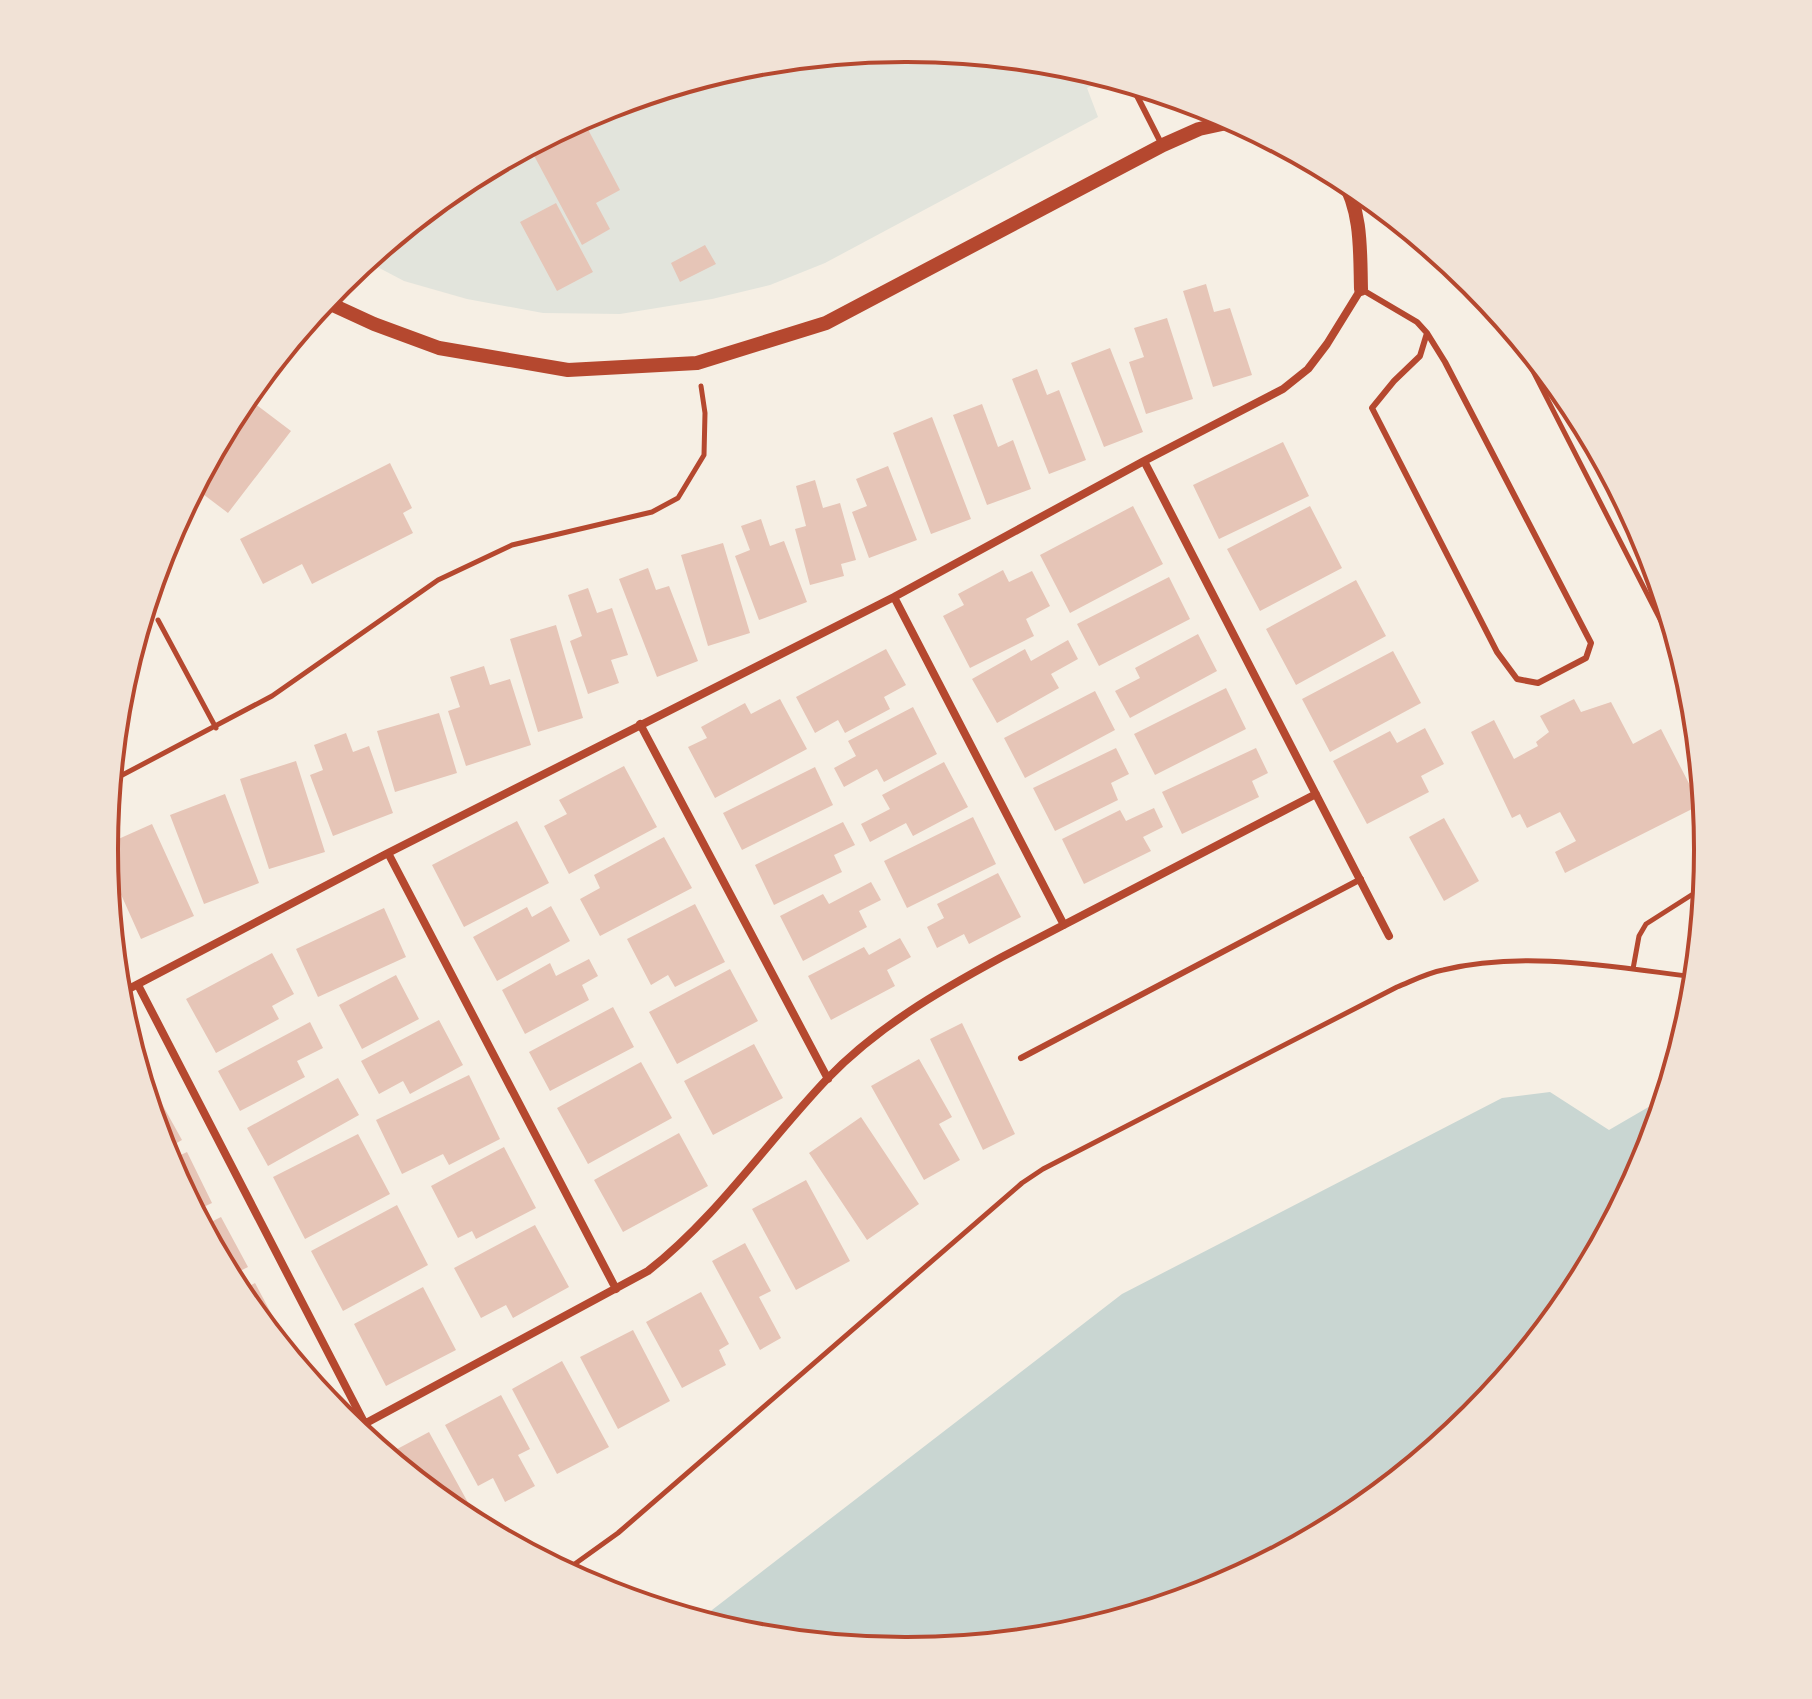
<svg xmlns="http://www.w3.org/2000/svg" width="1812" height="1699" viewBox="0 0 1812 1699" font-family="Lato,sans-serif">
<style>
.green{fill:#e2e4dc}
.water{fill:#c9d6d2}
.building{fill:#e6c5b7}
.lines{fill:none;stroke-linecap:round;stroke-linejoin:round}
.path{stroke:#b5482f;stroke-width:5}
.service{stroke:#b5482f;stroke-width:6}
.minor{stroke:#b5482f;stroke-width:8}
.tertiary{stroke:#b5482f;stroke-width:14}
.rim{fill:none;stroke:#b5482f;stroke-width:4}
</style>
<rect width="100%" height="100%" fill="#f6efe4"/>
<path class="green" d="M906 48 1063 63 1108 77 1087 88 1098 117 825 263 770 285 712 299 620 314 543 313 467 299 404 281 366 261 461 183 600 109 750 63Z"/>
<path class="water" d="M1550 1092 1609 1130 1664 1098 1646 1157 1572 1295 1472 1417 1351 1516 1212 1590 1062 1636 906 1651 749 1636 699 1620 1122 1294 1502 1098Z"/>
<path class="building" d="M582 118 620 190 596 203 610 229 582 245 531 150 541 144 540 141Z
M556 203 593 272 557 291 520 222Z
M705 245 716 264 680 282 671 263Z
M1206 284 1214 312 1230 308 1252 375 1213 387 1183 291Z
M1167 318 1193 399 1146 414 1129 362 1144 357 1134 328Z
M1110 348 1143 432 1104 447 1071 363Z
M1037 369 1047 395 1059 390 1086 460 1049 474 1012 379Z
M246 397 291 431 228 513 195 488Z
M982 404 998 447 1013 440 1031 489 987 505 953 415Z
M932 417 971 519 931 534 893 433Z
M1283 442 1309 496 1219 539 1193 485Z
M390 463 412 508 403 513 413 533 312 584 302 564 263 584 240 539Z
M888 466 917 540 869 558 852 512 867 506 856 479Z
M815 480 823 508 840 503 856 560 841 564 844 576 810 585 795 529 806 526 796 486Z
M1133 506 1163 564 1070 613 1040 555Z
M1310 506 1342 568 1260 611 1227 549Z
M761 519 770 546 784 541 807 602 759 620 735 556 750 550 741 526Z
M723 543 750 633 708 646 681 555Z
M648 568 656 590 669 586 698 661 657 677 619 579Z
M1003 570 1009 582 1032 571 1050 606 1026 619 1034 636 970 668 943 616 964 605 958 594Z
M1169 577 1190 619 1099 666 1077 624Z
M1356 580 1386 636 1296 685 1266 629Z
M588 588 597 613 612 608 628 655 611 660 619 683 588 694 570 641 582 636 568 595Z
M556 625 583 718 538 732 510 639Z
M1198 634 1217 671 1130 718 1115 691 1140 678 1135 668Z
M1068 640 1078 659 1051 674 1059 688 997 723 972 679 1025 649 1031 661Z
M886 649 906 685 884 697 890 709 845 733 838 720 815 733 796 697Z
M1393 651 1421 703 1330 752 1302 699Z
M484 666 490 685 510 679 531 745 466 766 448 711 460 707 450 677Z
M1226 688 1246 729 1155 775 1134 734Z
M1095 691 1115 730 1025 778 1004 738Z
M780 699 807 749 715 798 688 747 707 738 701 727 745 703 751 714Z
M1574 699 1581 712 1611 702 1633 744 1661 729 1700 805 1565 873 1555 852 1576 841 1560 812 1527 828 1520 814 1512 818 1471 732 1494 720 1514 759 1538 746 1536 742 1549 732 1540 716Z
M913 707 937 754 884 782 877 769 844 787 834 768 856 756 848 741Z
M439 713 457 773 395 792 377 731Z
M1425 728 1444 764 1421 776 1429 792 1367 824 1333 761 1390 731 1397 743Z
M346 733 353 752 369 746 393 813 333 836 310 775 323 770 314 745Z
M1116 748 1129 774 1111 783 1118 800 1055 831 1033 788Z
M1256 748 1268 773 1252 781 1259 797 1182 834 1162 792Z
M296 761 325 852 269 869 240 779Z
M944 762 968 807 913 836 906 823 870 842 861 824 890 809 882 795Z
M624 766 657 827 569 874 544 826 567 814 559 800Z
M815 767 833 805 742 850 723 813Z
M225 794 259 883 204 904 170 815Z
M1154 808 1163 827 1143 837 1151 851 1084 884 1062 839 1120 810 1126 821Z
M973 817 996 864 907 908 884 861Z
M1444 818 1479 881 1444 901 1409 837Z
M517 821 549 883 464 927 432 865Z
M843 822 855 845 834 855 842 872 774 905 755 865Z
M152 824 194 916 141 939 106 861 105 849V845Z
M664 837 692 888 600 936 580 899 600 888 594 875Z
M998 873 1021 917 969 944 964 934 937 948 927 927 944 918 937 904Z
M871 882 881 900 859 911 867 927 803 961 780 916 823 894 829 904Z
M695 904 725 962 675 987 668 975 651 985 627 939Z
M551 906 570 941 497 981 473 937 527 907 532 917Z
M384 908 406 957 318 997 296 949Z
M900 938 911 957 887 970 895 986 831 1020 808 976 864 947 869 955Z
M272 953 294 994 272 1006 279 1019 216 1053 186 999Z
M589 959 598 976 582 985 589 1000 525 1034 502 990 550 963 556 976Z
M730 969 758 1021 677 1064 649 1012Z
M396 975 419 1019 362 1049 339 1005Z
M613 1007 634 1047 550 1091 529 1052Z
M439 1020 463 1065 410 1094 403 1081 379 1094 361 1061Z
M310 1022 323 1048 297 1061 305 1077 240 1111 218 1071Z
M962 1023 1015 1134 983 1150 930 1039Z
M130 1040 152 1081 144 1085Z
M754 1044 783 1098 713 1135 684 1081Z
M919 1059 952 1117 939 1124 960 1160 924 1180 871 1086Z
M641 1062 672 1118 588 1164 557 1108Z
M469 1075 500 1139 449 1165 443 1154 402 1174 376 1120Z
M338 1078 359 1115 268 1166 247 1128Z
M157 1095 182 1140 164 1150 148 1100Z
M861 1117 919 1204 867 1240 809 1153Z
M679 1133 708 1186 623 1232 594 1180Z
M358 1134 390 1194 305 1239 273 1177Z
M504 1147 536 1208 476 1239 472 1231 458 1238 431 1186Z
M187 1152 212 1203 195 1211 168 1161Z
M806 1180 850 1261 796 1290 752 1209Z
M397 1205 428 1265 343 1311 311 1251Z
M221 1217 248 1267 230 1276 203 1226Z
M535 1225 569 1287 513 1318 506 1305 481 1318 454 1268Z
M745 1243 771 1291 759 1297 781 1338 760 1350 712 1261Z
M255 1283 287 1343 281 1345 238 1292Z
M423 1287 456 1350 386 1386 354 1324Z
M701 1292 729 1344 719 1350 726 1365 682 1388 646 1322Z
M633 1330 670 1401 618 1429 580 1357Z
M562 1361 609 1447 557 1474 512 1389Z
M501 1395 530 1449 518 1455 535 1486 505 1502 493 1478 478 1486 445 1425Z
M429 1432 476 1517 469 1521 386 1455Z"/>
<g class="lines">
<path class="path" d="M1513 332 1684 666
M158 620 216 728
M111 781 272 696 438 580 512 545 652 512 678 498 704 455 705 413 701 386
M1633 969 1639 936 1646 924 1704 887
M565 1571 618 1533 1022 1183 1043 1169 1397 987C1412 981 1427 973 1443 970 1524 950 1613 967 1695 977"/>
<path class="service" d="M1131 84 1162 145
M1361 289 1417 322 1427 333
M1427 333 1445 362 1591 643 1586 658 1538 683 1517 679 1497 652 1372 408 1394 381 1420 356Z
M1021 1058 1361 879"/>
<path class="minor" d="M1144 461 1389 936
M894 597 1064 925
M148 601V602
M640 724 828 1079
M388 853 616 1289
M138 985 365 1424
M119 994 388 853 894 597 1144 461 1283 389 1308 369 1327 344 1361 289
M355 1429 648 1271C717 1217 767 1142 827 1079 877 1027 939 991 1002 957L1316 794"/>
<path class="tertiary" d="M1342 178C1362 212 1360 250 1361 289
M324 301 374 324 439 348 568 370 697 363 826 323 1163 145 1199 129 1236 121"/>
</g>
<path d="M0 0H1812V1699H0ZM905 62H907A787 787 0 0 1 1694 849V850A787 787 0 0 1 907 1637H905A787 787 0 0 1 118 850V849A787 787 0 0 1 905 62Z" fill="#f1e2d6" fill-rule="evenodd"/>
<path class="rim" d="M905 62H907A787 787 0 0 1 1694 849V850A787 787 0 0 1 907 1637H905A787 787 0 0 1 118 850V849A787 787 0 0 1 905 62Z"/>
</svg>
